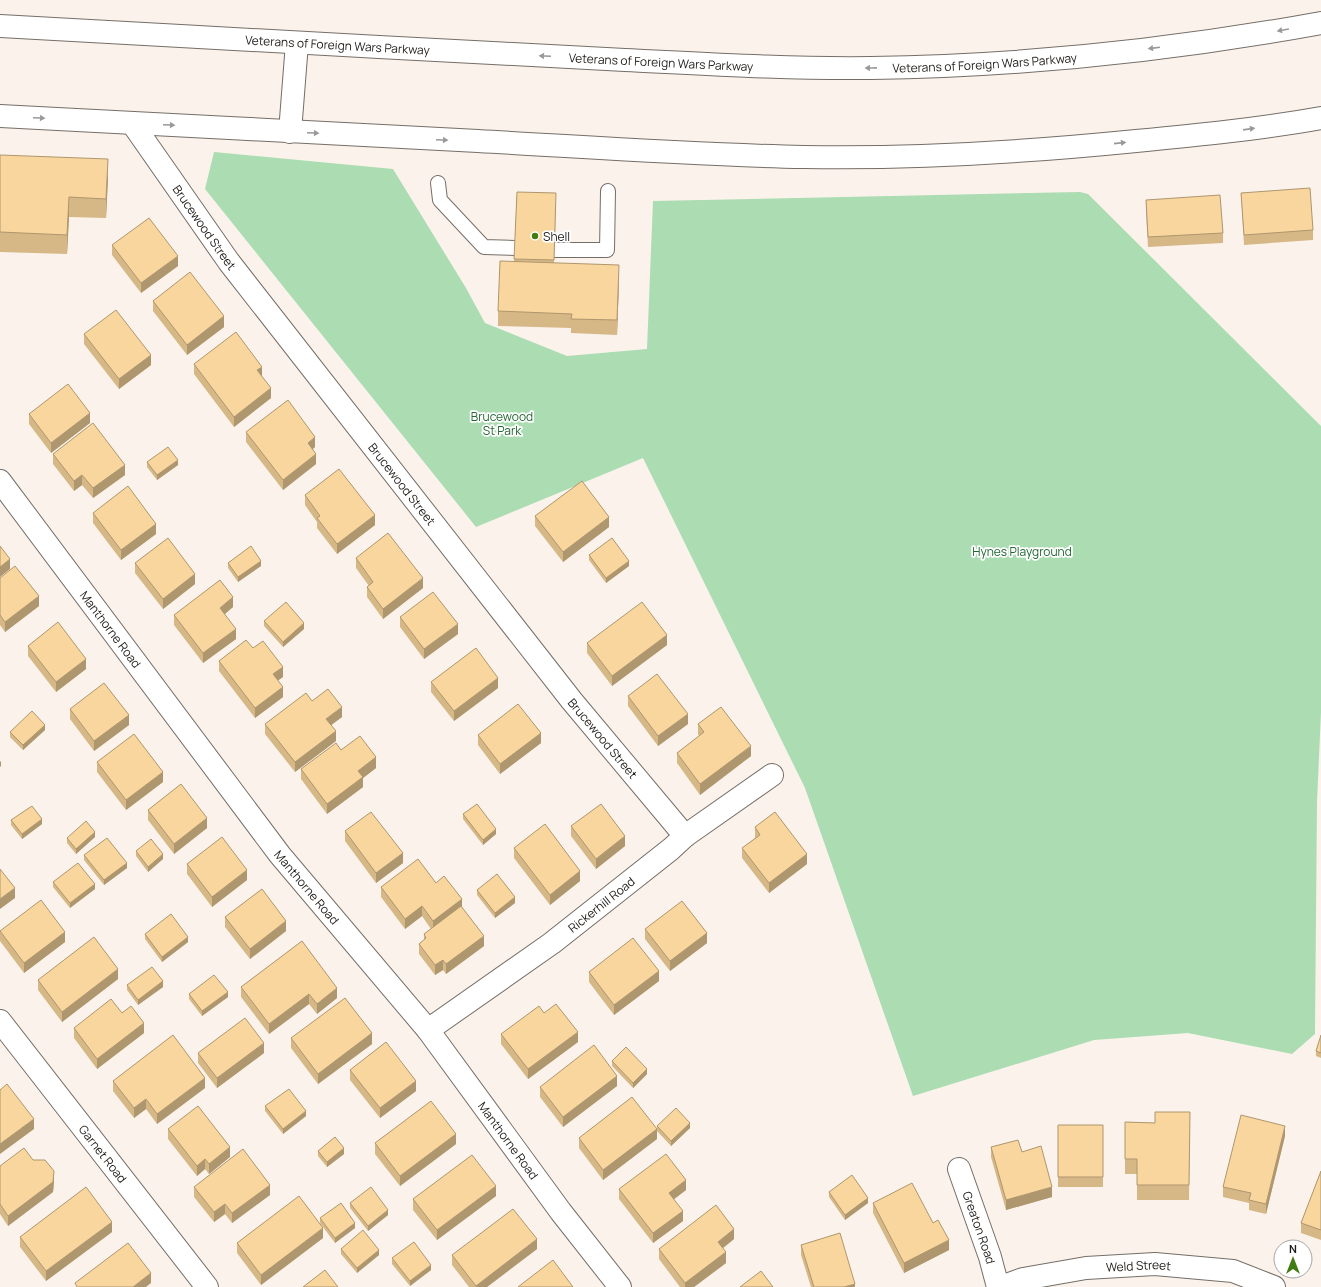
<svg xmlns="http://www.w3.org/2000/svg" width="1321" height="1287" viewBox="0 0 1321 1287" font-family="Manrope,sans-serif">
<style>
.green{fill:#abdcb2}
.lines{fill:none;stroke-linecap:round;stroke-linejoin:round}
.service-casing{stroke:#756e67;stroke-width:16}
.minor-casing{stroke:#756e67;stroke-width:24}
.tertiary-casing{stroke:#756e67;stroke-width:24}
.trunk-casing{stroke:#756e67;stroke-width:24}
.service{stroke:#fff;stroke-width:14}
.minor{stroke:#fff;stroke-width:22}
.tertiary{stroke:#fff;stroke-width:22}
.trunk{stroke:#fff;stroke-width:22}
.wall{fill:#d6b887}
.shaded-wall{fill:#ae966e}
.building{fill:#f9d69d;stroke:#ae966e}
.oneway{fill:#9a9998}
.poi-dot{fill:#417b14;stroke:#fff;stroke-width:1.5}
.labels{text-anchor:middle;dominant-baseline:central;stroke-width:3.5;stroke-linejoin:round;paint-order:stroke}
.street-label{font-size:12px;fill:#1f1c19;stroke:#fff}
.poi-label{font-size:12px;fill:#1f1c19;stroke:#fff;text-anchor:start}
.park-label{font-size:12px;fill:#263;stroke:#fff}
</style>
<rect width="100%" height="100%" fill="#fbf3eb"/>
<path class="green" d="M214 152 393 169 466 288 485 323 567 356 647 349 653 201 1080 192 1088 194 1321 426V712L1317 802 1315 1034 1292 1054 1188 1033 1094 1040 913 1096 805 788 643 458 476 527 205 189Z"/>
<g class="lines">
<g class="service-casing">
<path id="service" d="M438 183 440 200 484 247 515 248
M555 250H607L608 191"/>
</g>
<g class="minor-casing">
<g id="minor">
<path id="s1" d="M132 123 229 262 572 701 685 836"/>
<path id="s2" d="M0 481 280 855 428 1030 561 1212 620 1287"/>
<path id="s3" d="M0 1021 207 1287"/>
<path id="s4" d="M428 1030 552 943 671 849 685 836 772 775"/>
<path id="s5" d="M959 1169 990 1257 998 1287"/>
</g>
</g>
<g class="tertiary-casing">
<g id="tertiary">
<path id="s6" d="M1001 1287 1023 1279 1086 1268 1155 1264 1233 1271 1274 1287"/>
</g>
</g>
<g class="trunk-casing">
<g id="trunk">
<path id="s7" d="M0 26C126 34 253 39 379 47 461 51 543 56 625 60 707 64 789 69 871 68 1022 66 1173 50 1321 23"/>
<path d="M0 116C159 124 319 133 478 141 587 147 695 155 804 157 915 159 1026 152 1136 141 1198 135 1260 129 1321 118"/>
<path d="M290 132 297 43"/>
</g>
</g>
<use href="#service" class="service"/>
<use href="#minor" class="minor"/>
<use href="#tertiary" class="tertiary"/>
<use href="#trunk" class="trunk"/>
</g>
<path class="wall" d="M0 155 108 178 106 218 69 217 67 254 0 252Z
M517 192 556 203 554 263 619 280 617 335 571 333V328L498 326V311L514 261Z
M1241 193 1313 230V240L1244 245Z
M1146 200 1223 233V243L1148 247 1146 210Z
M112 245 178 266 141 293 112 255Z
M153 301 224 327 187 355 153 311Z
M84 334 151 365 119 389 84 344Z
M194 364 271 398 234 427 194 374Z
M29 414 90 423 51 453 29 424Z
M246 432 315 447 313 449 316 464 283 490 246 442Z
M53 454 125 475 93 498 82 485 74 491 53 464Z
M147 462 178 465 157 480 147 467Z
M305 495 375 525 337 554 317 528V522L305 505Z
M93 513 156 534 121 560 93 523Z
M535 516 609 527 563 562 535 526Z
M589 555 629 566 606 583 589 560Z
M356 558 423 588 383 619 367 597V587L369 586 356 568Z
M135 563 195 584 163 609 135 573Z
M228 563 261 566 238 582 228 568Z
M0 578 39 606 5 632 0 625Z
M233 607 225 614 236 639 203 663 174 625V615Z
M400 617 458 634 424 659 400 627Z
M264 621 304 629 283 647 264 626Z
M587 643 667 645 612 686 587 653Z
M28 646 86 669 56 692 28 656Z
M253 648 283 677 278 680 283 697 255 718 219 671V661Z
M431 682 498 688 454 721 431 692Z
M628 696 688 724 658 746 628 706Z
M312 701 342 717 331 725 336 741 295 772 265 734V724Z
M70 709 129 725 94 751 70 719Z
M698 724 751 756 700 795 677 763V753L699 736 698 734Z
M45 730 23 750 10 737V732Z
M478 735 541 743 500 774 478 745Z
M341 750 376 768 363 778V787L327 814 301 779V769Z
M97 762 163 782 126 810 97 772Z
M148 810 207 828 174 854 148 820Z
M463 814 496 834 483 845 463 819Z
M11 820 42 824 22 839 11 825Z
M571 826 625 846 596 869 571 836Z
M755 827 807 864 769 893 742 858V848L755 838Z
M345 831 403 863 376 883 345 841Z
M95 837 76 854 67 843V838Z
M514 848 580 881 550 905 514 858Z
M136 851 163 859 148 872 136 856Z
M84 855 127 868 104 885 84 860Z
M187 864 247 880 212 907 187 874Z
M53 882 95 889 70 908 53 887Z
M436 883 462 907 484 946 446 974 443 970 435 975 419 954V944L424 940V934L431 929 422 916 405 929 381 897V887Z
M477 890 515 903 495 918 477 895Z
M225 917 286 931 250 959 225 927Z
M645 929 707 943 670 971 645 939Z
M0 931 65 942 24 973 0 941Z
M145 934 188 942 162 962 145 939Z
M302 941 337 998 317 1014 309 1004 269 1034 241 997V987Z
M589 972 659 981 614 1015 589 982Z
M118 979 62 1022 38 990V980Z
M127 985 163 987 138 1005 127 990Z
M189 994 228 997 202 1016 189 999Z
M122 1013 144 1033 97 1069 74 1038V1028Z
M544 1013 578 1042 528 1079 501 1044V1034Z
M1321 1035V1058L1316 1056V1051Z
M291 1038 372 1044 318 1084 291 1048Z
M198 1053H264L217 1088 198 1063Z
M612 1061 647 1074 633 1088 612 1066Z
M350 1070 416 1091 380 1118 350 1080Z
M113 1081 205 1088 157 1124 146 1109 134 1118 113 1091Z
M617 1086 563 1127 540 1097V1087Z
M265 1106 306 1116 283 1134 265 1111Z
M1190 1112 1189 1200H1137V1174H1125V1122L1155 1123Z
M1058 1125H1103V1187H1058Z
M657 1126 690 1128 671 1146 657 1131V1139L603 1180 579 1148V1138L657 1129Z
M168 1129 230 1157 209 1174 205 1169 197 1176 168 1139Z
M1285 1136 1266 1214 1249 1210V1203L1223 1197V1187Z
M375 1143 456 1144 400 1186 375 1154Z
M991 1147 1022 1152 1052 1197 1006 1210 991 1157Z
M318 1151 344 1154 327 1167 318 1156Z
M33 1160 54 1182 53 1192 8 1226 0 1214V1166Z
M1321 1171V1240L1301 1233V1223Z
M194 1187 270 1195 232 1223 225 1214 214 1222 194 1197Z
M619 1189 686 1190 674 1199 683 1221 653 1243 619 1199Z
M829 1192 868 1203 845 1220 829 1197Z
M496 1196 437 1240 413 1210V1199Z
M350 1203 388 1215 368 1231 350 1208Z
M873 1203 949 1250 904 1273 873 1213Z
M320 1218 355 1228 335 1243 320 1223Z
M112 1232 46 1281 20 1247V1237Z
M323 1238 261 1285 237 1253V1243Z
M734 1239 723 1248 726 1263 694 1287H680L659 1259V1249Z
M801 1245 855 1287H811L801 1255Z
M341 1249 379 1255 357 1273 341 1254Z
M537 1249 487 1287H469L452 1265V1255Z
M392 1258 431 1270 410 1286 392 1264Z"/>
<path class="shaded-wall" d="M108 159V178L106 218V199Z
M69 197V217L67 254V235Z
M178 256V266L141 293V283Z
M619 265V280L617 335V320Z
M224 316V327L187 355V345Z
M151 355V365L119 389V379Z
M262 367V377L257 370Z
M271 388V398L234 427V417Z
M90 413V423L51 453V443Z
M315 437V447L308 453V443Z
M316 454V464L283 490V480Z
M178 460V465L157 480V475Z
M125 465V475L93 498V488Z
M82 475V485L74 491V481Z
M375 515V525L337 554V544Z
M609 517V527L563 562V552Z
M156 524V534L121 560V550Z
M10 559V569L0 577V567Z
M261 561V566L238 582V577Z
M629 561V566L606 583V578Z
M195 574V584L163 609V599Z
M423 578V588L383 619V609Z
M39 596V606L5 632V622Z
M233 597V607L220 618V608Z
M304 623V629L283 647V642Z
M458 624V634L424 659V649Z
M236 629V639L203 663V653Z
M667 635V645L612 686V676Z
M86 659V669L56 692V682Z
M283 667V677L273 684V674Z
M498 678V688L454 721V711Z
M283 687V697L255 718V708Z
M342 707V717L326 729V719Z
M688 714V724L658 746V736Z
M129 715V725L94 751V741Z
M45 725V730L23 750V745Z
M336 731V741L295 772V762Z
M541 733V743L500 774V764Z
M751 746V756L700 795V784Z
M376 757V768L363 778V787L327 814V804L358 771Z
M1 761V766L0 767V762Z
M163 772V782L126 810V800Z
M207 818V828L174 854V844Z
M42 819V824L22 839V834Z
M496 829V834L483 845V840Z
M95 832V837L76 854V849Z
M625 836V846L596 869V859Z
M403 853V863L376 883V873Z
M163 854V859L148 872V867Z
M807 854V864L769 893V883Z
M127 863V868L104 885V880Z
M247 870V880L212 907V897Z
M580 871V881L550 905V895Z
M95 884V889L70 908V903Z
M15 888V898L0 909V899Z
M515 897V903L495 918V913Z
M462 899V909L433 931V921Z
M422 906V916L405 929V919Z
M286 921V931L250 959V949Z
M65 932V942L24 973V963Z
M707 933V943L670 971V961Z
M484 936V946L446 974V964Z
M188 937V942L162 962V957Z
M443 960V970L435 975V965Z
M118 969V979L62 1022V1012Z
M659 971V981L614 1015V1005Z
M163 981V987L138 1005V1000Z
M337 988V998L317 1014V1004Z
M228 992V997L202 1016V1011Z
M309 994V1004L269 1034V1024Z
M144 1023V1033L97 1069V1059Z
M578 1032V1042L528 1079V1069Z
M372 1033V1044L318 1084V1074Z
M264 1043V1053L217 1088V1078Z
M647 1069V1074L633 1088V1083Z
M617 1076V1086L563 1127V1117Z
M205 1078V1088L157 1124V1114Z
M416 1081V1091L380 1118V1108Z
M146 1099V1109L134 1118V1108Z
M306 1111V1116L283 1134V1129Z
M34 1119V1129L0 1154V1144Z
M690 1123V1128L671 1146V1141Z
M1285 1126V1136L1266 1214V1204Z
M657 1129V1139L603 1180V1170Z
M456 1134V1144L400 1186V1176Z
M230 1147V1157L209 1174V1164Z
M344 1148V1154L327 1167V1162Z
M205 1159V1169L197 1176V1166Z
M54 1171V1182L53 1192 8 1226V1216Z
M686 1180V1190L669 1203V1193Z
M270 1185V1195L232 1223V1213Z
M496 1186V1196L437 1240V1230Z
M1052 1187V1197L1006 1210V1200Z
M868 1198V1203L845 1220V1215Z
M225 1204V1214L214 1222V1212Z
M388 1210V1215L368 1231V1226Z
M683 1211V1221L653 1243V1233Z
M112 1222V1232L46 1281V1271Z
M355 1223V1228L335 1243V1238Z
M323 1228V1238L261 1285V1275Z
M734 1229V1239L718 1252V1242Z
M537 1239V1249L487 1287H476V1286Z
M949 1240V1250L904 1273V1263Z
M379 1250V1255L357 1273V1268Z
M726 1252V1263L694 1287H685V1283Z
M431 1265V1270L410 1286V1281Z
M151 1273V1283L146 1287H133Z
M855 1284V1287H844Z"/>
<path class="building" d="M0 155 108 159 106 199 69 197 67 235 0 232Z
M1310 188 1313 230 1244 235 1241 193Z
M517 192 556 193 554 260 514 259Z
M1220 195 1223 233 1148 237 1146 200Z
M149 218 178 256 141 283 112 245Z
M500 261 619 265 617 320 571 319 572 314 498 311Z
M190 272 224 316 187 345 153 301Z
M116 310 151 355 119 379 84 334Z
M236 332 262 367 257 370 271 388 234 417 194 364Z
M68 384 90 413 51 443 29 414Z
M288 400 315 437 308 443 316 454 283 480 246 432Z
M93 423 125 465 93 488 82 475 74 481 53 454Z
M168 447 178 460 157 475 147 462Z
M339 469 375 515 337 544 317 518 320 516 305 495Z
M582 481 609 517 563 552 535 516Z
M128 486 156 524 121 550 93 513Z
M388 533 423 578 383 609 367 587 373 582 356 558Z
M168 538 195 574 163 599 135 563Z
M612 538 629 561 606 578 589 555Z
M0 546 10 559 0 567Z
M251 546 261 561 238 577 228 563Z
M15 566 39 596 5 622 0 615V578Z
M220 580 233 597 220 608 236 629 203 653 174 615Z
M433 592 458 624 424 649 400 617Z
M286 602 304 623 283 642 264 621Z
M642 602 667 635 612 676 587 643Z
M58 622 86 659 56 682 28 646Z
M246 640 253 648 263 641 283 667 273 674 283 687 255 708 219 661Z
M476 648 498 678 454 711 431 682Z
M657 674 688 714 658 736 628 696Z
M104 683 129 715 94 741 70 709Z
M328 689 342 707 326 719 336 731 295 762 265 724 306 693 312 701Z
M518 704 541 733 500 764 478 735Z
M721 707 751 746 700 784 677 753 704 732 698 724Z
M32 711 45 725 23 745 10 732Z
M134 734 163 772 126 800 97 762Z
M360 736 376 757 358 771 363 777 327 804 301 769 336 743 341 750Z
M181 784 207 818 174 844 148 810Z
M477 804 496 829 483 840 463 814Z
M601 804 625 836 596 859 571 826Z
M32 806 42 819 22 834 11 820Z
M371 812 403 853 376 873 345 831Z
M775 812 807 854 769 883 742 848 760 835 755 827Z
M86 821 95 832 76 849 67 838Z
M545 824 580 871 550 895 514 848Z
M222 837 247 870 212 897 187 864Z
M107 838 127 863 104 880 84 855Z
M151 839 163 854 148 867 136 851Z
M418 859 436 883 444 876 462 899 433 921 422 906 405 919 381 887Z
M78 863 95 884 70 903 53 882Z
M0 869 15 888 0 899Z
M497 874 515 897 495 913 477 890Z
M262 889 286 921 250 949 225 917Z
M41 900 65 932 24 963 0 931Z
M682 901 707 933 670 961 645 929Z
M461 906 484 936 446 964 443 960 435 965 419 944 426 938 424 934Z
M171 914 188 937 162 957 145 934Z
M94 937 118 969 62 1012 38 980Z
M633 938 659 971 614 1005 589 972Z
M302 941 337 988 317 1004 309 994 269 1024 241 987Z
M152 967 163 981 138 1000 127 985Z
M214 975 228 992 202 1011 189 994Z
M345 998 372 1033 318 1074 291 1038Z
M111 999 122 1013 131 1006 144 1023 97 1059 74 1028Z
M556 1004 578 1032 528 1069 501 1034 539 1006 544 1013Z
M245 1018 264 1043 217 1078 198 1053Z
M173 1035 205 1078 157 1114 146 1099 134 1108 113 1081Z
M1321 1035V1053L1316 1051Z
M386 1042 416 1081 380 1108 350 1070Z
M594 1045 617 1076 563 1117 540 1087Z
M626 1047 647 1069 633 1083 612 1061Z
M7 1084 34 1119 0 1144V1090Z
M289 1089 306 1111 283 1129 265 1106Z
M632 1097 657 1129 603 1170 579 1138Z
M431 1101 456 1134 400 1176 375 1143Z
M198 1106 230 1147 209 1164 205 1159 197 1166 168 1129Z
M676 1108 690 1123 671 1141 657 1126Z
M1155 1112H1190L1189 1185H1137V1159H1125V1122L1155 1123Z
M1241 1115 1285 1126 1266 1204 1249 1200 1251 1193 1223 1187Z
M1058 1125H1103V1177H1058Z
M335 1137 344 1148 327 1162 318 1151Z
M1018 1140 1022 1152 1041 1146 1052 1187 1006 1200 991 1147Z
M24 1148 33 1160H45L54 1171 53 1182 8 1216 0 1204V1166Z
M243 1149 270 1185 232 1213 225 1204 214 1212 194 1187Z
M666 1154 686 1180 669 1193 683 1211 653 1233 619 1189Z
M472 1155 496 1186 437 1230 413 1199Z
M1321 1171V1230L1301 1223Z
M852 1175 868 1198 845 1215 829 1192Z
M912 1183 933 1223 938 1220 949 1240 904 1263 873 1203Z
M86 1187 112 1222 46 1271 20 1237Z
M371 1187 388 1210 368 1226 350 1203Z
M299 1196 323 1228 261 1275 237 1243Z
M341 1203 355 1223 335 1238 320 1218Z
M716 1205 734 1229 718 1242 726 1252 685 1283 659 1249Z
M513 1209 537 1239 476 1286 452 1255Z
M363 1230 379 1250 357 1268 341 1249Z
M840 1233 855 1284 844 1287H814L801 1245Z
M414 1242 431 1265 410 1281 392 1258Z
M128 1243 151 1273 133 1287H77L75 1283Z
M553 1260 573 1287H518Z
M325 1270 338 1287H303Z
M761 1271 773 1287H740Z"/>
<defs><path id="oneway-solid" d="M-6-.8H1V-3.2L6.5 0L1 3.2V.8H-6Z"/></defs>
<g class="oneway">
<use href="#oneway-solid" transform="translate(1283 30) rotate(170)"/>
<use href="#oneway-solid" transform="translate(1154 48) rotate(173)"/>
<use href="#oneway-solid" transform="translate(545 56) rotate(-177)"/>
<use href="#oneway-solid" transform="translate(871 68) rotate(179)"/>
<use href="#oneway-solid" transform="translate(39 118) rotate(3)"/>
<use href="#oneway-solid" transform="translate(169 125) rotate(3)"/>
<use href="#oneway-solid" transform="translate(1249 129) rotate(-8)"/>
<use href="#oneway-solid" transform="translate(313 133) rotate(3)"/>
<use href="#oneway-solid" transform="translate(442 140) rotate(3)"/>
<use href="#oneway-solid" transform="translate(1120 143) rotate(-6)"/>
</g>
<circle class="poi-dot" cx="535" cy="236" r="4"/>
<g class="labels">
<g class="street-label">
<text stroke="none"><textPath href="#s7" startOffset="338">Veterans of Foreign Wars Parkway</textPath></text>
<text stroke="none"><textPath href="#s7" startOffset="662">Veterans of Foreign Wars Parkway</textPath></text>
<text stroke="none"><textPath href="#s7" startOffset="986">Veterans of Foreign Wars Parkway</textPath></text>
<text stroke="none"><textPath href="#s1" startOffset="127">Brucewood Street</textPath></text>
<text stroke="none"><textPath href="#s1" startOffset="451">Brucewood Street</textPath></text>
<text stroke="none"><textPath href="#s2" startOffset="185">Manthorne Road</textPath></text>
<text stroke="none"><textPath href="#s1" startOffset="775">Brucewood Street</textPath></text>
<text stroke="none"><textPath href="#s2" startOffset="509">Manthorne Road</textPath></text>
<text stroke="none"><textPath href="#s4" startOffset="214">Rickerhill Road</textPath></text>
<text stroke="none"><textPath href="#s2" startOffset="833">Manthorne Road</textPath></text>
<text stroke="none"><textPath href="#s3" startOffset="168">Garnet Road</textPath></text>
<text stroke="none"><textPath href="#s5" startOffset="62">Greaton Road</textPath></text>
<text stroke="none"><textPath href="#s6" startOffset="140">Weld Street</textPath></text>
</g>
<g class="poi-label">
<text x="543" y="236">Shell</text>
</g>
<g class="park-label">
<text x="502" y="416">Brucewood<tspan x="502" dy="14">St Park</tspan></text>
<text x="1022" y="551">Hynes Playground</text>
</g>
</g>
<g transform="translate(1293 1259)"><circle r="19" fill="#ffffff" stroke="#a5a4a3"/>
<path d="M0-3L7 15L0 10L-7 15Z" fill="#417b14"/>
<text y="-6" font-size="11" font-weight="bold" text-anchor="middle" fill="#1f1c19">N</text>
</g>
</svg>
